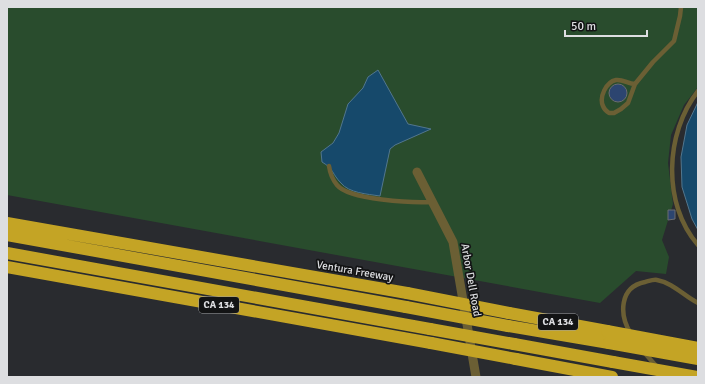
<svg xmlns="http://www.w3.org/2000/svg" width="705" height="384" viewBox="0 0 705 384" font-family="Signika,sans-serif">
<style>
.green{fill:#294c2d}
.water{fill:#16496b;stroke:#52768e}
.building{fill:#2c4570;stroke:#6a6c70}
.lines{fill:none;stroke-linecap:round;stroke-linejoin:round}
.lane{stroke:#6b5f34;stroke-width:4.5}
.street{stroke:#6b5f34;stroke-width:9}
.highway{stroke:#c4a425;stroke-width:12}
.highway-bridge{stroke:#c4a425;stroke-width:12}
.labels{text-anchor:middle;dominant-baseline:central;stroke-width:3.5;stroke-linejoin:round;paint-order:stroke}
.shield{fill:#131415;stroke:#a0a1a4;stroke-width:1}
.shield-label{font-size:10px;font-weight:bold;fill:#dddee1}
.street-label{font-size:11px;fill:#dddee1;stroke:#131415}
</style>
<rect width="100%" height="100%" fill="#292b2f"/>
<path class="green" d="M7 7H698V87L684 105 671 135 668 163 673 204 662 240 669 257 666 274 636 271 600 303 7 195Z"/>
<path class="water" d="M378 70 408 124 431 129 395 145 390 149 380 196C367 194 349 193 341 183 332 174 334 169 322 162L321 152 333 143 339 133 348 104 363 88 368 77Z
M698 102V230L692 219 682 187 681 157 687 125Z"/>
<path class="building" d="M609 93a9 9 0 1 1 18 0a9 9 0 1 1-18 0Z
M668 210H675V219L668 220Z"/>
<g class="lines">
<path class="lane" d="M635 84C628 84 623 79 616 80 606 82 599 97 603 106 604 109 606 111 609 113H614L621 109 628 103 635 84 653 62 674 41 680 16 681 7
M698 91C665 133 662 204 698 245
M329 166C330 173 332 179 337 185 349 200 413 203 432 202
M631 334C619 315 619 287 645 282 649 281 654 279 657 280 673 283 684 296 698 303
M643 351 657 367"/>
<path class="street" d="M417 172 453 242 476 377"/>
<path class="highway" d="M7 223 407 293
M7 235 406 307
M7 253 430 329
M7 267 431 343
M509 313 607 331
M508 326 609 343
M514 344 613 362
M516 359 612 377"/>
<path class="highway-bridge" d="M407 293 509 313
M406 307 508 326
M430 329 514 344
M607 331 698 348
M431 343 516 359
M609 343 698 359
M613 362 697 377"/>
</g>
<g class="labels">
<g class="shield">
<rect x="199" y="297" width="40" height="16" rx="3"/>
<rect x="538" y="314" width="40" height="16" rx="3"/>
</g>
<g class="shield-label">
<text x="219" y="305">CA 134</text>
<text x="558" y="322">CA 134</text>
</g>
<g class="street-label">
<text transform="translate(355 271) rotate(10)">Ventura Freeway</text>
<text transform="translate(471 280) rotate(80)">Arbor Dell Road</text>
</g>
</g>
<rect width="705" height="384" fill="none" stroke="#dddee1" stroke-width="16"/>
<path d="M565 30v6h82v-6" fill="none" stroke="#dddee1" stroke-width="2"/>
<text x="571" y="30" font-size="12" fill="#dddee1" stroke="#131415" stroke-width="3" paint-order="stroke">50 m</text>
</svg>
